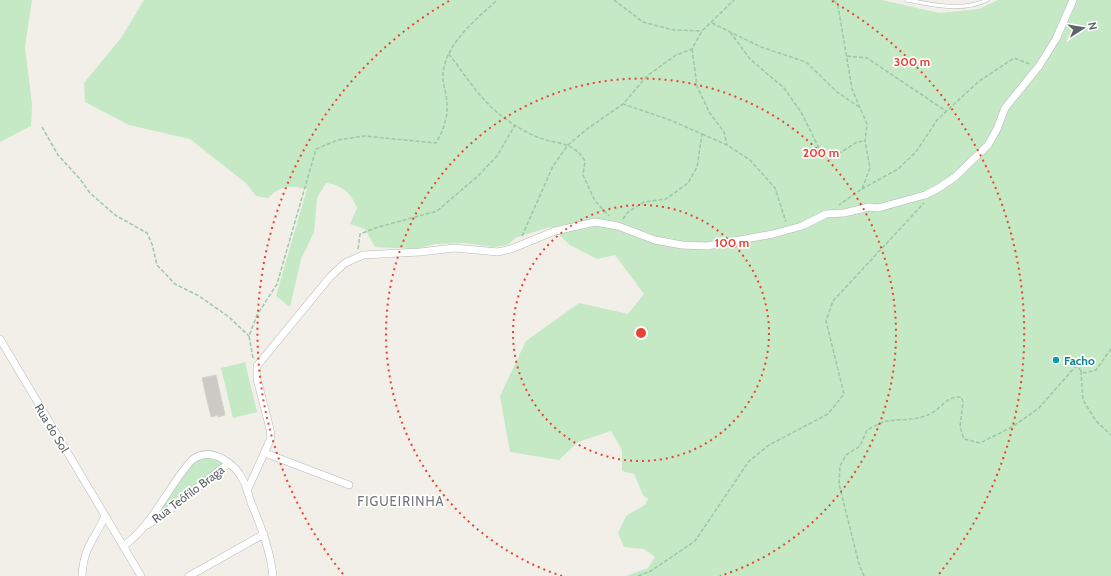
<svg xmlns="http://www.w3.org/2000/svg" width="1111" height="576" viewBox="0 0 1111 576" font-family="Cabin,sans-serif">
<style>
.green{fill:#c5e8c5}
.building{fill:#cccac5;stroke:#d6d1c6}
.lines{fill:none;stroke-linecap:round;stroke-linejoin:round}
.service-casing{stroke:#b5b8bc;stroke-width:4.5}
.minor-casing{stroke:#b5b8bc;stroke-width:8}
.path{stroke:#9cc7a9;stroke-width:1.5;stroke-dasharray:4 2;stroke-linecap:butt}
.service{stroke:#fff;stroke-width:3.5}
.minor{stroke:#fff;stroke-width:7}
.ring{fill:none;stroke:#ea4335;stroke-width:2;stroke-dasharray:2 4}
.culture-dot{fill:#0f9aa8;stroke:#fff;stroke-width:1.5}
.labels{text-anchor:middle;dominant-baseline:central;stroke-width:3.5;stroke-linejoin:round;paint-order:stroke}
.culture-label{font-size:12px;font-weight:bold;fill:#0d838f;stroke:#fff;text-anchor:start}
.street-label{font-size:12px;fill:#5f6368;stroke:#fff}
.neighbourhood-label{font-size:13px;letter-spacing:1px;fill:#70757a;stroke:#fff}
.centre{fill:#ea4335;stroke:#fff;stroke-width:2}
.ring-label{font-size:12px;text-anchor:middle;font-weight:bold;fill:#ea4335;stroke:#fff;stroke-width:3.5;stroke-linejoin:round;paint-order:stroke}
</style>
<rect width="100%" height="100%" fill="#f1efe8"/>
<path class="green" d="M0 0H32L25 46 32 105 31 126 0 142Z
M144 0H882L939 13 979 9 998 0H1111V576H626L648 568 655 557 644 549 624 547 618 533 626 516 645 505 648 499 643 495 634 474 622 471V450L611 431 578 442 559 460 510 452 500 396 526 341 579 303 628 314 644 294 615 255 597 259 570 245 550 227 515 238 508 245 493 247 465 243 435 244 415 249 375 247 365 229 350 224 357 208C350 192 344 186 326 183L317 198 314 232 301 259 290 307 276 296 307 189C290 185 281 185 268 198L256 196 247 184 190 139 129 125 85 102 84 83 121 38Z
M245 362 257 412 233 418 221 368Z
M200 455 229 463 146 525 159 505Z"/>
<path class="building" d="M216 375 225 415 218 417V415L211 417 202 378Z"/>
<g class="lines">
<g class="service-casing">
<path id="service" d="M907 0C934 5 962 12 987 0"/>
</g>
<g class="minor-casing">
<path id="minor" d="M0 339 141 576
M265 453 349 485
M247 491 271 438 270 429 257 379V366L330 277 345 263 363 255 420 252 454 248 498 252 511 249 555 231 595 222 618 226 655 240 682 245 707 246 773 234 802 226 826 214 844 213 869 207 878 208 925 195 937 189 955 177 988 145 997 129 1005 108 1039 66 1056 39 1073 0
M147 525 160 517 229 463
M123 546C152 527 168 486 192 460 211 445 236 464 244 482 248 490 249 498 252 505 262 529 270 550 273 576
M82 576C84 545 94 541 105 516
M189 576 264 534"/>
</g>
<path class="path" d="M614 0 643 22 673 30 702 31
M834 0 838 6 852 89 867 124 865 141 870 168 862 189 839 205
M712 23 761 47 806 62 837 92 859 107
M730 32 750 59 784 88 801 112 823 156 830 159 857 142 865 141
M692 49 697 86 709 112 724 132 727 145
M449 54C465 75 481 101 503 117 514 125 525 132 537 137 557 145 572 140 585 161L583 175 595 201 609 216
M847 56 867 58 946 111
M42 127 58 155 80 179 90 193 115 215 147 233 152 244 157 265 175 284 199 296 229 317 249 336
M702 134 727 145 750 160 775 188 786 222
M862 189 898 169 916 152 937 120 978 82 1014 58 1030 64
M623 219 628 212 644 202 666 199 688 183 697 167 702 134 670 120 623 104
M522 236 553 166 568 145 587 129 623 104 647 76 676 55 692 49 702 31 734 0
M358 249 360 234 375 228 437 211 478 176 497 156 515 125
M253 358 249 336 257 315 277 284 316 149 338 140 364 136 436 143C443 131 448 118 447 104 447 95 443 86 443 77 443 45 476 20 497 0
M1081 371 1083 400 1096 421 1111 435
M638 576 651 571 695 541 749 461 769 445 828 414 844 394 826 321 833 301 924 203
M864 576 859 564 839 484 840 466 846 455 860 446 867 430C873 427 880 423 886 421 901 419 918 421 932 413 942 407 947 396 961 397L963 402 960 427 964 439 980 443 1012 427 1039 408 1076 366 1084 373 1096 370 1111 349"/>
<use href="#service" class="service"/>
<use href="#minor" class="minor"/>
</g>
<g class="ring">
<circle cx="641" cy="333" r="128"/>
<path d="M562 576A255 255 0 1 1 720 576"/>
<path d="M343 574A383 383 0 0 1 449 1M832 1A383 383 0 0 1 939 574"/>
</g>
<circle class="culture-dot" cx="1056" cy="360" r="4"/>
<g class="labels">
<g class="culture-label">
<text x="1064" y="360">Facho</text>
</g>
<g class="street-label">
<text transform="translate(52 428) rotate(59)">Rua do Sol</text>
<text transform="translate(188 494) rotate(-37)">Rua Teófilo Braga</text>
</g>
<g class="neighbourhood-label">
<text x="401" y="501">FIGUEIRINHA</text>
</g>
</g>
<circle cx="641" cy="333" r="6" class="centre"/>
<g class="ring-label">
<text x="912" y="66">300 m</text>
<text x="821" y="157">200 m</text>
<text x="732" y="247">100 m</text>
</g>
<g transform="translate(1083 28) rotate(78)" stroke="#ffffff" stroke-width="3" paint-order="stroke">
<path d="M0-3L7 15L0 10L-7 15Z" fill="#5f6368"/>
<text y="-6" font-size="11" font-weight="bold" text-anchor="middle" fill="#5f6368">N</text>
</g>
</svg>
